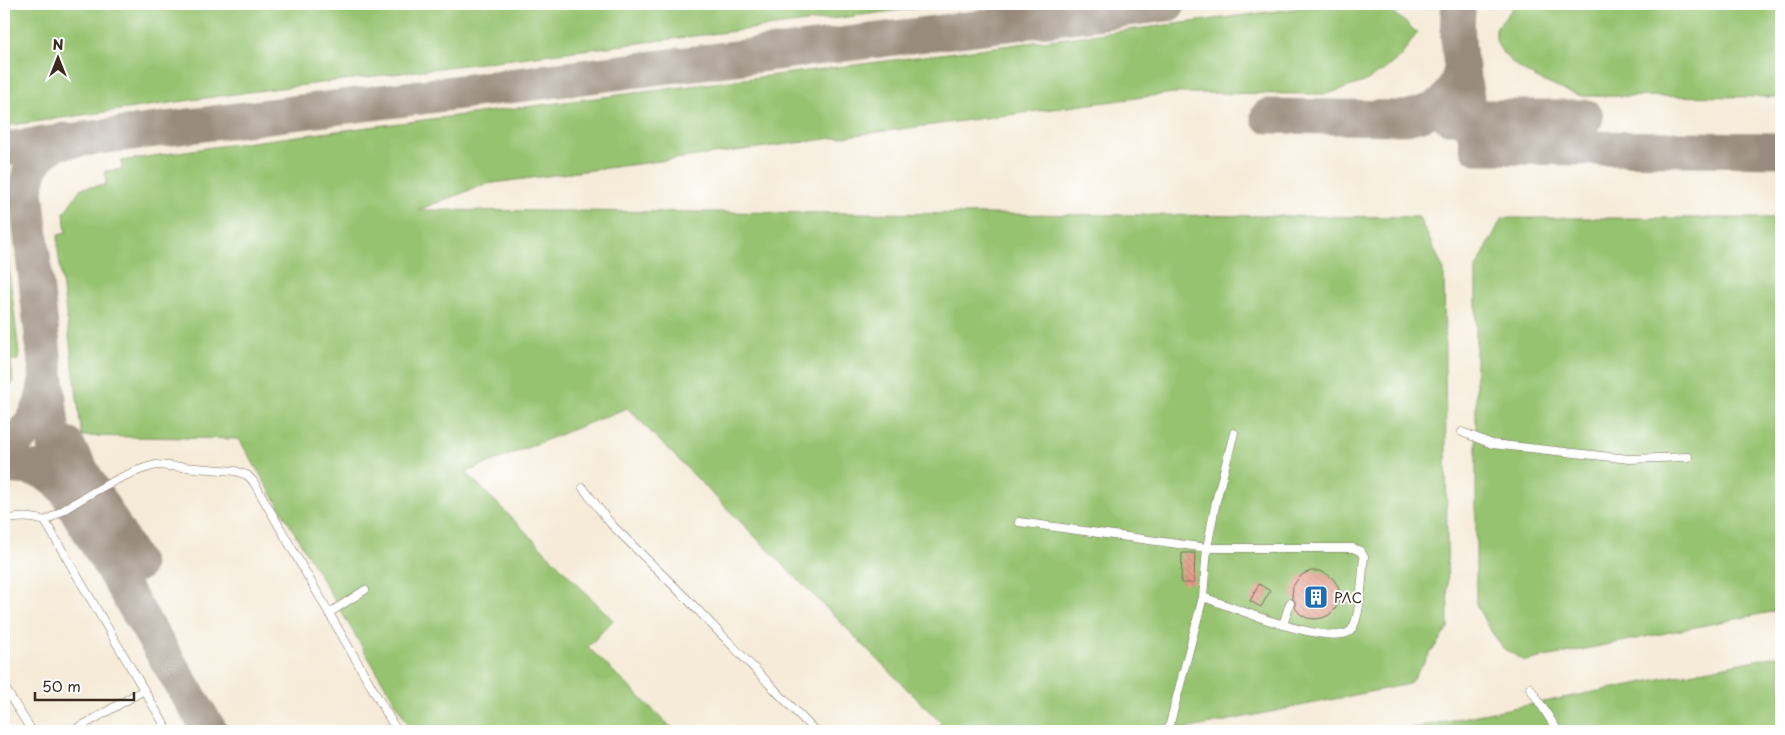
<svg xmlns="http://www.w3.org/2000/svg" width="1785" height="735" viewBox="0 0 1785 735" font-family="'Playpen Sans',sans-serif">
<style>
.green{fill:#96c370;stroke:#687647}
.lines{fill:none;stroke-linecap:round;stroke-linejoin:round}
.taxiway{stroke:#988a7b;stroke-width:35}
.building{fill:url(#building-back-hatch)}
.service-casing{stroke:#7c6e5f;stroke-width:9}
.service{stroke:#fff;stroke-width:8}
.labels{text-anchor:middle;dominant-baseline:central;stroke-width:4;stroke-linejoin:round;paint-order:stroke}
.poi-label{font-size:14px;fill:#3b2a1e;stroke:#fff;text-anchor:start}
</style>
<defs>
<pattern id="building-back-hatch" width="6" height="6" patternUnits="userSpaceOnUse" patternTransform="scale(1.25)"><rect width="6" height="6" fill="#e79e8c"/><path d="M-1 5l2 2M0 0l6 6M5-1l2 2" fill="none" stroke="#bc8172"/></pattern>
</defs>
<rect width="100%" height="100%" fill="#fff"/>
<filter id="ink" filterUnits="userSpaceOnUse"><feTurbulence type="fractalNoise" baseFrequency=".02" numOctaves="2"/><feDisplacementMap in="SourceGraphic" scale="10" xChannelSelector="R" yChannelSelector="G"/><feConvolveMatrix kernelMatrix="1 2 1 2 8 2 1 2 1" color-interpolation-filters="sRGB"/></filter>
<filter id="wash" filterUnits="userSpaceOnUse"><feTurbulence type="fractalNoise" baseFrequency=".0096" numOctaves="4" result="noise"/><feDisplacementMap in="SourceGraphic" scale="20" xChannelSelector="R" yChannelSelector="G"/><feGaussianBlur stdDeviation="1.12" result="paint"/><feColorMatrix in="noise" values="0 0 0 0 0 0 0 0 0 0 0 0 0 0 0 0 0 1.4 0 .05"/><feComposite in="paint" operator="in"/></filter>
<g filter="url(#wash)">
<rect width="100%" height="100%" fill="#f5ebd8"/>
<path class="green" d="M4 4H950L249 92 4 126Z
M1332 4C1371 4 1388 3 1417 33L1401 56 1384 70 1364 82 1327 94 1174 93 486 184 418 210 1419 217 1444 270 1448 628 1409 684 1176 731H934L941 723 627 408 466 472 613 620 588 647 675 731H412L239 439 82 436 58 251V235L66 233 64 213 81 188 106 185 105 171 122 169 121 161 212 147Z
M1516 4H1781V97L1581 96C1553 86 1512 72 1498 45 1495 41 1496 34 1496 29Z
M1502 218H1781V610L1525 661 1504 649 1488 627 1476 604V268Z
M4 246 7 252 19 354 18 360H11L13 383 4 393Z
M1781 655V731H1396Z"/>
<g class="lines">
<path class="taxiway" d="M1459 4C1452 48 1470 103 1477 147L1781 150
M1268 116 1405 118C1440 111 1454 101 1462 66
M1449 117H1586
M64 140C38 150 28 165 26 192L55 453 61 477 73 504 210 731
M4 149 1168 4
M66 444 137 565
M4 450C27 435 42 413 45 385
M4 467C31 466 51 469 67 492"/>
</g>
<g id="blocks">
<path class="building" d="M1182 553H1195L1194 583H1181Z
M1311 571H1319L1327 574 1333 579 1338 586 1340 594 1339 602 1335 609 1329 615 1322 618 1315 619 1307 618 1300 614 1295 608V601L1292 598 1293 586 1298 579 1303 574Z
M1259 584 1270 591 1261 607 1250 601Z"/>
</g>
</g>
<g filter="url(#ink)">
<use href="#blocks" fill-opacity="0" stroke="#7c6e5f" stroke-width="1"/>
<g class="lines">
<g class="service-casing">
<path id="service" d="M1462 432 1492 444 1629 459 1688 457
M583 488 611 524 686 598 815 731
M4 520C19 517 30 516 45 521L168 731
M45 521C79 501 118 474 156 465L235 471 247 475 253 481 397 731
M1019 522 1207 548 1216 501 1234 433
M329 613 365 590
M1283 625 1290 603
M4 687 32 731
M1530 688 1558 731
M73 731 144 690
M1168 731 1203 597 1207 548H1353L1360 551 1364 557C1362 574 1361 615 1352 629 1337 651 1227 605 1203 597"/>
</g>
<use href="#service" class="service"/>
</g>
</g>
<defs>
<g id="building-square" transform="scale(1.25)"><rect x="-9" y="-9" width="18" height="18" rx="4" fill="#1f6fb2" stroke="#fff"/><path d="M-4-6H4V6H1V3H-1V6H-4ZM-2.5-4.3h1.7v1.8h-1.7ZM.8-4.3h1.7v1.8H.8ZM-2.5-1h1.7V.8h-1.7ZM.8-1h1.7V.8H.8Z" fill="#fff"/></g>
</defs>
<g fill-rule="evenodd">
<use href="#building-square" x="1316" y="597"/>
</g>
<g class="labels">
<g class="poi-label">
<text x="1334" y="597">РЛС</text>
</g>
</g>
<rect width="1785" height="735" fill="none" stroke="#fff" stroke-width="20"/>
<g transform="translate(58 58)" stroke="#ffffff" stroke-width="4" paint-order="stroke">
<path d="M0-4L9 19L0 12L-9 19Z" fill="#3b2a1e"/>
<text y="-8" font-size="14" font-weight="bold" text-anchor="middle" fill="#3b2a1e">N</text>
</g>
<path d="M35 692v8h99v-8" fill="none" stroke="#3b2a1e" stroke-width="2.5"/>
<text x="42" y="692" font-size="15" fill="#3b2a1e" stroke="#ffffff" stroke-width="4" paint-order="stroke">50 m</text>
</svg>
